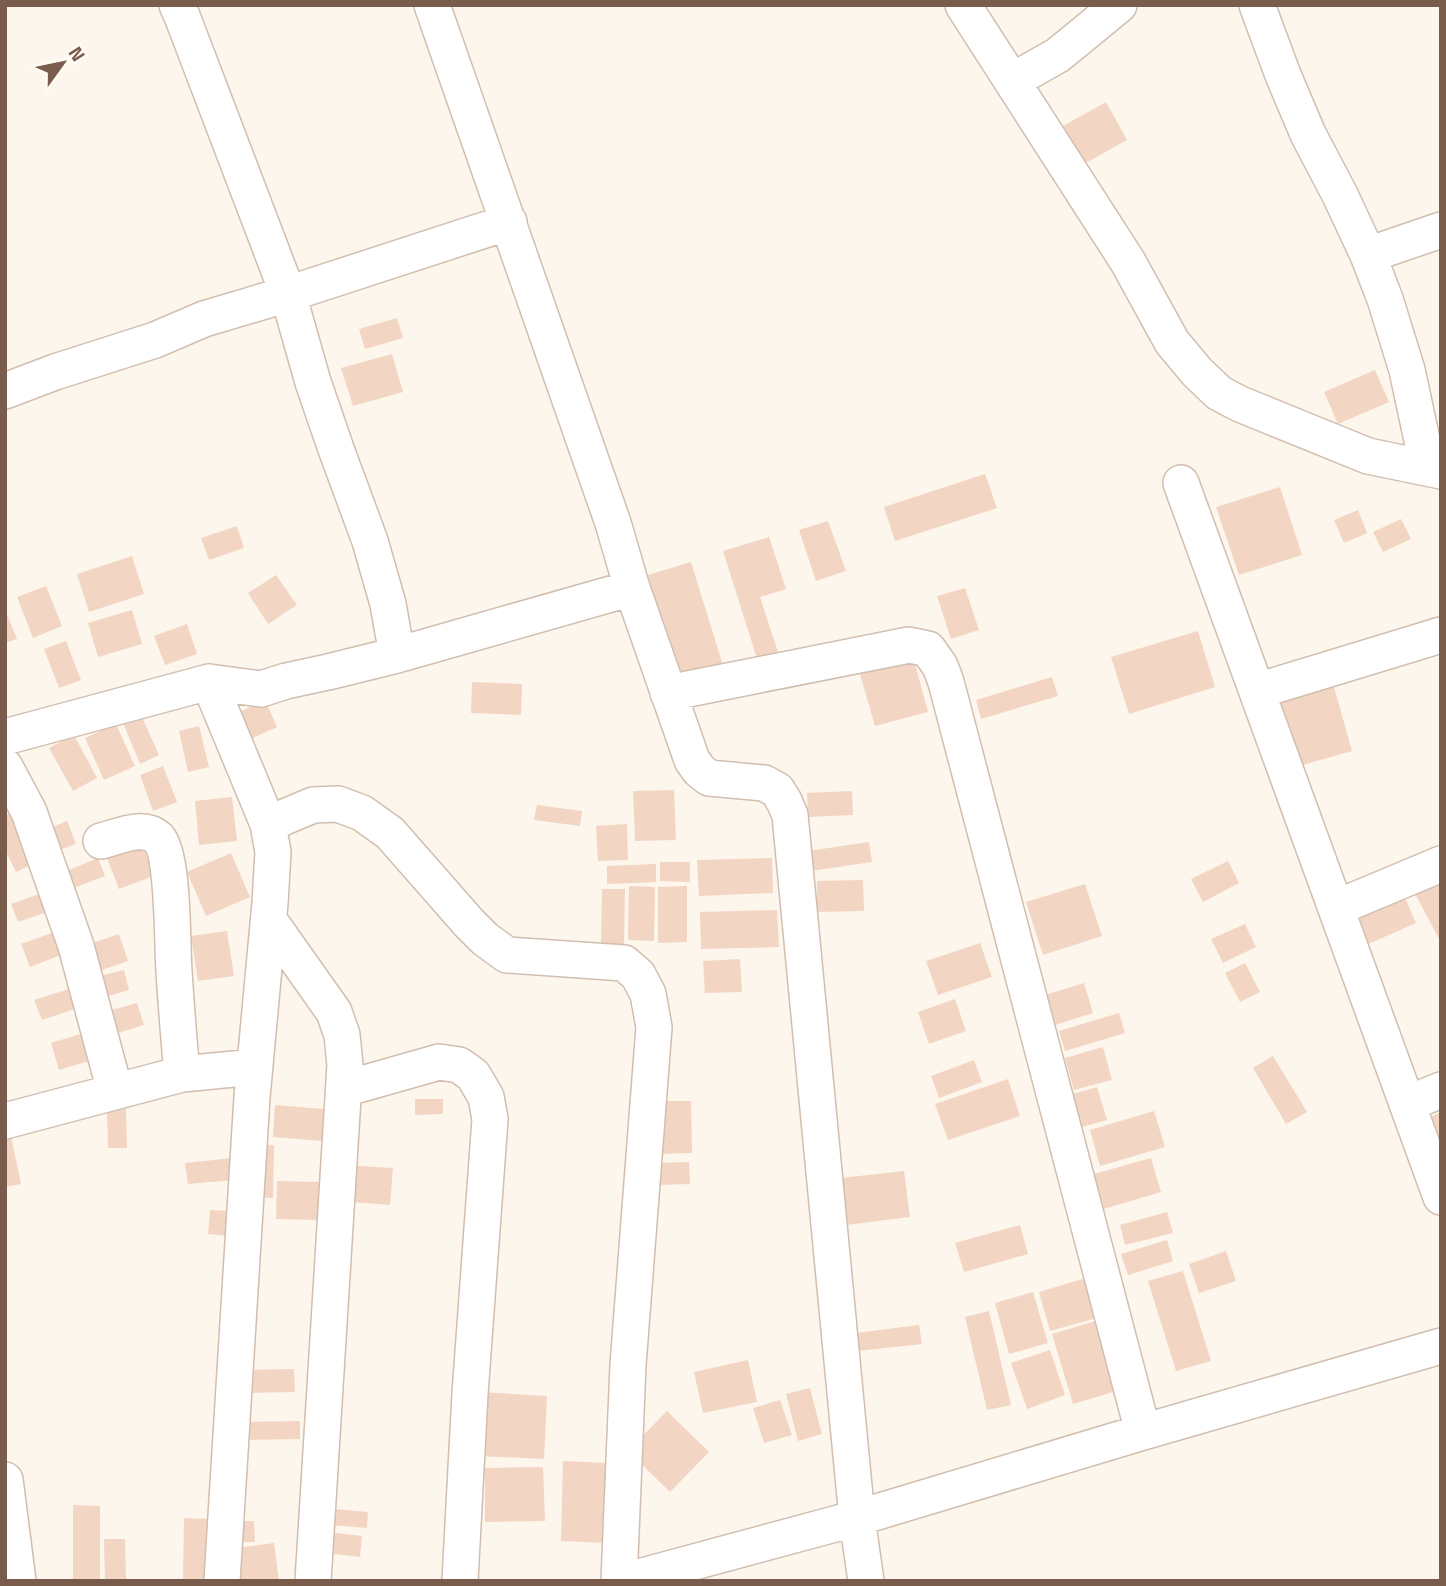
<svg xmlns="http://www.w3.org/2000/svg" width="1446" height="1586" viewBox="0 0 1446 1586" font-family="'Titillium Web',sans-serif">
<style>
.building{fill:#f3d5c3}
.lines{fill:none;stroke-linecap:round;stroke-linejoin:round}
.minor-casing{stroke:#d1beb0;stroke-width:38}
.minor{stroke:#fff;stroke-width:35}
</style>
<rect width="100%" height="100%" fill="#fdf6ec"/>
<path class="building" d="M1106 102 1127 140 1075 169 1054 131Z
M397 318 403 338 365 349 359 329Z
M392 354 403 392 353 406 341 368Z
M1375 370 1389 402 1338 424 1324 392Z
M985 474 997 508 895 541 884 507Z
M1280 487 1302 555 1239 575 1216 507Z
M1358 510 1367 533 1344 543 1334 520Z
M1401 519 1411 539 1383 552 1373 532Z
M828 521 846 571 816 581 799 530Z
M237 526 244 548 209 560 201 538Z
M769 537 786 589 760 597 780 658 759 665 723 551Z
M132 556 144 594 89 612 77 574Z
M691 562 726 675 683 688 648 575Z
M276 575 297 605 268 624 248 593Z
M46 586 62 626 33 638 17 597Z
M965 588 979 630 951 639 937 596Z
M5 610 17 639 5 643Z
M132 610 142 644 98 657 88 623Z
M187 624 197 654 165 665 154 636Z
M1198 631 1215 687 1129 714 1111 657Z
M66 641 81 680 59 688 44 649Z
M914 660 928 712 875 726 860 674Z
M1052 677 1058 696 981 719 976 700Z
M1332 680 1352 751 1295 767 1275 696Z
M472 682 522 684 521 715 471 713Z
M265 700 277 727 240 744 228 717Z
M141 715 159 755 140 764 123 723Z
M116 724 135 766 104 780 85 738Z
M199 726 209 767 188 772 179 731Z
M74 735 97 778 73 791 49 748Z
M163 766 177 802 153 811 140 775Z
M674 790 676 840 635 841 633 791Z
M852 791 853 815 808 817 807 793Z
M232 797 237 841 199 845 195 801Z
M537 805 582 811 580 826 534 820Z
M13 812 37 862 16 872 5 850V816Z
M67 821 76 844 56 851 48 829Z
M627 824 628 860 598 861 596 826Z
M869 842 872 862 811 871 808 851Z
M142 844 154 876 119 889 107 858Z
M231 853 250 897 206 916 187 872Z
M98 858 105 876 71 889 64 872Z
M772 858 773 893 699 896 697 860Z
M1228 861 1239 883 1203 902 1191 879Z
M660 862H690V882L660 881Z
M656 864V882L607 884V866Z
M863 880 864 911 817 912V881Z
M1441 882V938L1439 939 1413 890Z
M1085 884 1102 936 1043 955 1026 902Z
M629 886 655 887 654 941 628 940Z
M687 886V942L658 943V887Z
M1400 886 1416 923 1366 945 1350 909Z
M602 889H625L624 946 601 945Z
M44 892 50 911 18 922 11 904Z
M777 910 779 947 701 949 700 912Z
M1245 924 1256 947 1223 963 1211 939Z
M57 931 66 953 30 967 21 944Z
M227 931 234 976 198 981 191 936Z
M119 934 128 961 93 973 83 946Z
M980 943 992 977 938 995 926 961Z
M740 959 742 992 705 993 703 961Z
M1245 963 1260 992 1240 1002 1225 973Z
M124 970 129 990 97 999 92 978Z
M1084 983 1093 1013 1055 1025 1045 995Z
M72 988 78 1008 42 1020 34 1000Z
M955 999 966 1031 929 1044 918 1012Z
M137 1003 144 1025 108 1036 101 1013Z
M1119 1013 1125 1033 1065 1051 1059 1031Z
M87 1032 95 1059 59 1070 51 1043Z
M1103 1047 1112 1080 1074 1090 1065 1058Z
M1273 1056 1307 1112 1286 1124 1253 1068Z
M974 1060 982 1082 939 1098 931 1076Z
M1008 1079 1020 1116 948 1140 935 1104Z
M1097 1087 1107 1120 1082 1127 1073 1094Z
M415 1099H443V1114L415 1115Z
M658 1101H691L692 1153 660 1154Z
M275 1105 324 1109 322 1141 273 1137Z
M126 1108 127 1148H108L107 1109Z
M1154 1111 1165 1147 1100 1166 1090 1130Z
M1441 1112V1154L1426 1119Z
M10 1131 21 1184 5 1187V1132Z
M255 1144 274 1145 273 1198 253 1197Z
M233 1158 235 1180 188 1184 185 1163Z
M1151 1158 1161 1192 1104 1209 1094 1174Z
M689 1162 690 1184 656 1185V1163Z
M342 1165 393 1168 390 1205 339 1201Z
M904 1171 910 1217 846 1225 841 1178Z
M277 1181 319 1182 318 1220 276 1219Z
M210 1210 231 1211 230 1236 208 1234Z
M1167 1212 1173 1233 1125 1245 1120 1225Z
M1020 1225 1028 1254 964 1272 955 1243Z
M1167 1240 1173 1261 1128 1275 1121 1254Z
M1226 1251 1236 1281 1199 1293 1189 1264Z
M1183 1271 1211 1361 1176 1371 1148 1281Z
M1086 1278 1097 1318 1050 1331 1039 1292Z
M1033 1292 1048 1343 1009 1354 995 1303Z
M989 1311 1011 1405 987 1410 965 1317Z
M1099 1320 1120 1390 1073 1404 1052 1334Z
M919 1325 922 1344 858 1351 856 1333Z
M1050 1350 1065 1395 1027 1409 1011 1363Z
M748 1360 757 1402 703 1413 694 1372Z
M294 1369 295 1392 244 1393 243 1370Z
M810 1388 822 1434 798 1441 786 1394Z
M481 1392 547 1396 544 1459 479 1456Z
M780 1400 792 1435 764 1443 753 1408Z
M667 1411 709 1452 670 1492 628 1451Z
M300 1421V1439L245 1440V1422Z
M563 1461 607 1463 606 1543 561 1541Z
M543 1467 545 1521 485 1522V1468Z
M73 1505 100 1506V1581H73Z
M333 1509 368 1512 367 1528 332 1525Z
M184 1518 209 1519V1581H183Z
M234 1521H254L255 1542H234Z
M327 1532 362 1536 360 1557 325 1553Z
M104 1539H125L126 1581H105Z
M274 1543 279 1581H233L229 1549Z"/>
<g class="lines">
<g class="minor-casing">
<path id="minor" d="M177 5 182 16 288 294 313 382 336 449 370 541 388 604 397 655
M432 5 613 523 632 588 692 760 699 770 709 778 764 783 777 790 784 801 790 815 857 1518 866 1581
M963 5 1128 262 1172 342 1197 372 1219 393 1240 404 1368 456 1441 471
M1257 5 1283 75 1308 134 1340 195 1368 255 1385 299 1407 370 1428 468
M1012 81 1058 55 1119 5
M1368 255 1441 230
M5 391 55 372 155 340 204 319 288 294 509 222
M1181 483 1441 1197
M209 682 268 824 273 852 270 903 252 1097 222 1581
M1257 691 1441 635
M668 693 909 645 928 649 940 666 946 682 1143 1432
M5 737 209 682 261 689 286 681 328 672 397 655 632 588
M5 767 29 812 76 946 115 1091
M268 824 313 805 338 804 362 813 390 833 469 923 485 939 507 955 624 963 638 975 648 994 654 1027 628 1365 619 1581
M101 841C118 837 143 824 158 838 174 854 172 945 174 971 176 1005 179 1040 182 1074
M1336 908 1441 864
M269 920 334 1012 342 1035 345 1065 313 1581
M344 1089 439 1062 459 1065 473 1075 486 1097 490 1119 470 1394 460 1581
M1407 1104 1441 1090
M5 1121 182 1074 255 1067
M5 1480 18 1581
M624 1581 857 1518 1143 1432 1441 1346"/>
</g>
<use href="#minor" class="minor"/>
</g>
<rect width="1446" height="1586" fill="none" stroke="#7a5c4d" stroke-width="14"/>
<g transform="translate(63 63) rotate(57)" stroke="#fffaf3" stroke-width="5" paint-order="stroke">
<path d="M0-5L12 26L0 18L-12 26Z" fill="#7a5c4d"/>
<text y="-10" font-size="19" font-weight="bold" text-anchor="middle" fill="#7a5c4d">N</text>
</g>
</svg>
